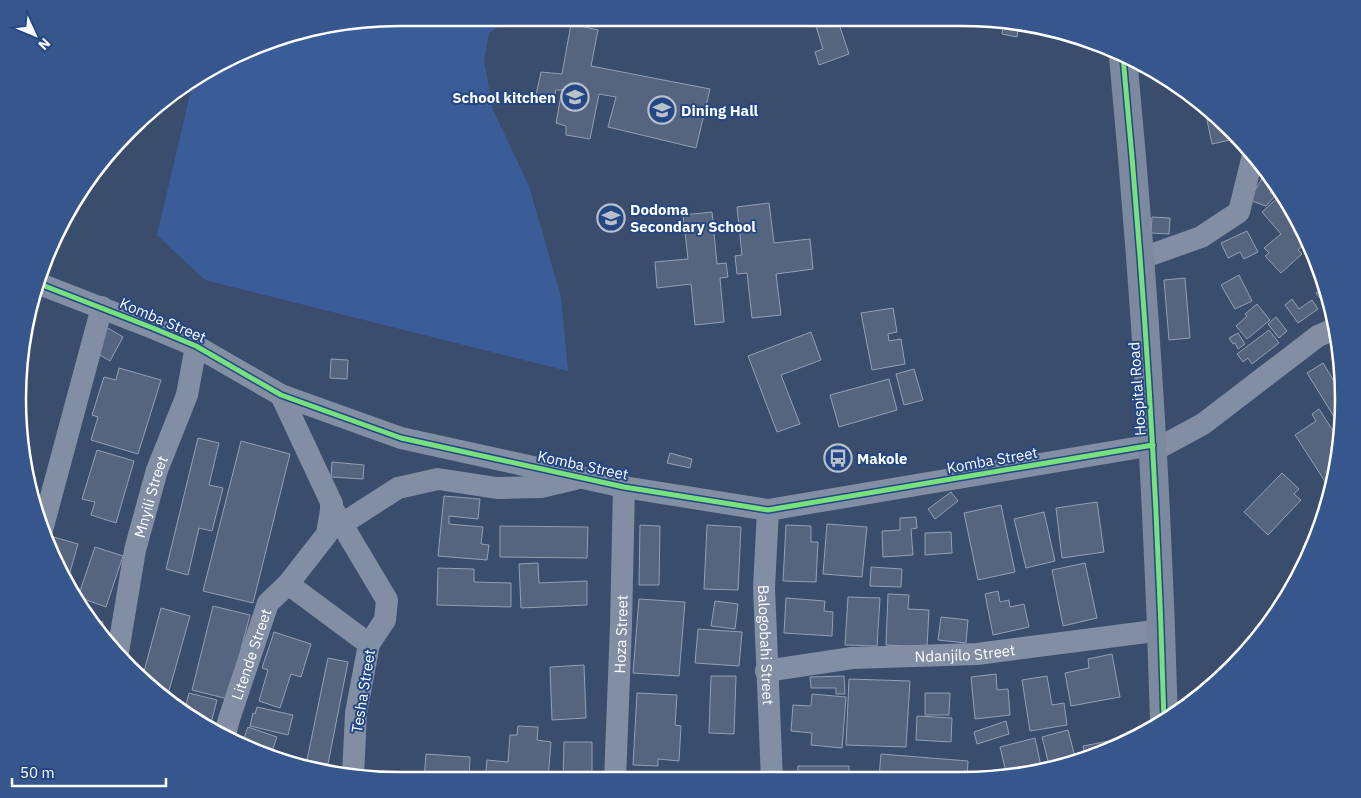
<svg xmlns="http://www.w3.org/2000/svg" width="1361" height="798" viewBox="0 0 1361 798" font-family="'IBM Plex Sans',sans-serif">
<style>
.green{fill:#3a5d99}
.building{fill:#56657f;stroke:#949fb2}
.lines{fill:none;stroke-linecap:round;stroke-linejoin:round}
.street{stroke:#818ea3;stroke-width:22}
.secondary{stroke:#7c899f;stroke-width:28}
.cycleway-casing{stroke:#254783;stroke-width:8}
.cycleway{stroke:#77e17e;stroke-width:5}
.labels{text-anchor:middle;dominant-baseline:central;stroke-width:4;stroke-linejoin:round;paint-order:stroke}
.poi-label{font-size:15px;font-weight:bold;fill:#fff;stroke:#254783;text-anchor:start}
.street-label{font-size:15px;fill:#fff;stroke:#254783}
.rim{fill:none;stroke:#fff;stroke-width:2.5}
</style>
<rect width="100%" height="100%" fill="#3b4d6d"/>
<path class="green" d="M399 18H511L489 33 484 61 493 110 529 186 561 297 568 371 205 280 157 235 193 82 277 38Z"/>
<path class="building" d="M829 18H837L849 54 819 65 815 52 823 49 815 23Z
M1004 22 1019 25 1017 37 1002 34Z
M571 24 598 30 591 66 710 89 696 148 608 127 616 97 599 94 590 139 566 135V126L556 123 562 90H556L554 98 536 95 541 72 562 74Z
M1213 114 1232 129 1239 138 1212 144 1206 115Z
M1266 172 1275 182 1270 193 1275 196 1266 206 1249 200Z
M1282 194 1301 229 1298 232 1301 235 1304 233 1308 241 1298 250 1302 254 1281 273 1265 256 1269 253 1264 248 1281 234 1262 212Z
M769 203 774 243 810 239 813 269 776 274 781 315 752 318 747 273 737 274 735 256 742 255 737 207Z
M712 212 717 264 726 263 728 277 720 278 724 322 695 325 691 284 657 288 655 262 688 259 683 215Z
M1152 217 1170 218 1169 234 1151 233Z
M1247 231 1258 252 1244 259 1240 252 1228 258 1221 243Z
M1239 275 1252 301 1235 309 1221 285Z
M1185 278 1190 338 1169 340 1164 280Z
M1325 287 1332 312 1331 313 1316 293Z
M1292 299 1299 309 1312 300 1318 309 1298 323 1285 305Z
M1257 304 1270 320 1247 339 1236 326 1247 316 1245 314Z
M893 308 897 332 888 334 889 341 901 339 905 364 872 370 861 313Z
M1276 317 1287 331 1279 338 1268 324Z
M106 327 123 337 110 361 93 351Z
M1269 330 1279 343 1252 364 1248 358 1243 362 1237 354Z
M811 332 821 360 781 375 800 424 777 432 748 356Z
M1238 333 1245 344 1238 349 1235 343 1233 344 1229 338Z
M331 359 348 360 347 379 330 378Z
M1323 363 1343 396 1341 428 1307 373Z
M119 368 161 380 138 454 91 440 98 417 92 415 104 377 116 380Z
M914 369 923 400 904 405 896 374Z
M889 379 897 410 839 427 830 395Z
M1319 409 1339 440 1335 478 1326 483 1295 435 1316 421 1312 414Z
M198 438 219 443 209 485 223 488 212 531 199 528 188 575 166 569Z
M241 441 290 454 253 603 203 591Z
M97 450 134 461 116 523 91 515 95 502 82 499Z
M670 453 692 459 690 468 667 463Z
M332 462 364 465 363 479 331 477Z
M1282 473 1299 489 1294 494 1301 500 1268 535 1244 512Z
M951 492 958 501 935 519 928 509Z
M444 496 480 499 478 519 449 516V524L483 527 481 544 489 545 487 560 438 556Z
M1097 502 1104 552 1062 558 1056 508Z
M1001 505 1015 572 978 580 964 513Z
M1044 512 1055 561 1026 568 1014 519Z
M916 517 917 528 911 529 913 555 883 557 882 531 900 530V518Z
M827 524 867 527 862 577 823 574Z
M640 525 660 526 659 585H639Z
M707 525 741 527 738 590 704 589Z
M786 525 811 526V542H818L816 582 783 581Z
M500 526 588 527 587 558 500 557Z
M951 532 952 553 925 555V533Z
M50 536 78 544 68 579 48 542Z
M95 547 123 556 106 607 78 597Z
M538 563 539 583 587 581V605L521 608 519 564Z
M1085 563 1097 618 1063 626 1052 570Z
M871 567 902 569 901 587 870 586Z
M438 568 474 569V582L511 583V607L437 605Z
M998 591 1000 602 1009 600 1010 607 1024 604 1029 627 993 635 985 594Z
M888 594 909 595 908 609 929 610 927 647 886 645Z
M848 597 880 598 877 646 845 645Z
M786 598 825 601 824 611 833 612 832 636 784 633Z
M639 599 685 602 679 676 633 673Z
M715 601 738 604 735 629 711 626Z
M213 606 250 615 228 699 192 690Z
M161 608 190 616 167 698 143 675Z
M941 617 968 620 966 643 938 640Z
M89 618 103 622 100 635 96 631Z
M698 629 742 632 739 666 695 663Z
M274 632 311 644 301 677 291 674 280 708 259 701 268 670 262 668Z
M1112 654 1120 697 1071 706 1065 673 1089 668 1088 659Z
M328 658 348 662 328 764 307 760Z
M584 665 586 718 552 720 550 667Z
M996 674 997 690 1008 689 1010 715 975 719 971 677Z
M711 676H736L734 734 709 733Z
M844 676 845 694H836V688H811L810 677Z
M1047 676 1052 705 1064 703 1067 725 1030 731 1022 680Z
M849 679 910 681 906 747 846 745Z
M189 693 217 700 210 727 184 713Z
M637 693 677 695 675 725 681 726 679 761 658 759V766L633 765Z
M925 693H950L949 715H925Z
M812 694 846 697 842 748 811 745 812 733 791 731 793 705 811 706Z
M257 707 293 715 288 735 250 726 253 713 255 714Z
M917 716 952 718 951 742 916 740Z
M1006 721 1009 734 977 744 974 732Z
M518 726 538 727 537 740 551 742 548 780H485L487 760 508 762 510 735H517Z
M248 727 277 737 270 757 242 743Z
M1068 730 1076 761 1061 767 1050 769 1042 737Z
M1035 738 1042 771 1007 776 1000 747Z
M1109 741 1110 747 1085 758 1083 746Z
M564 742H592V780H563Z
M426 754 470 757 469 780H424Z
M881 754 968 761 967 780H864L865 776 879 777Z
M798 766H849V780H797Z"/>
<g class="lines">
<g class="street">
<path d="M1142 258 1201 237 1239 212 1253 155"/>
<path d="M37 283 153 328 196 346 281 395 401 438 624 487 768 510 1153 445"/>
<path d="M1153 451 1203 424 1318 336 1337 328"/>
<path d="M331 506 387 600 385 620 369 644 356 713 353 776"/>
<path id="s1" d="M768 510 764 588 772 780"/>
<path d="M342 524 398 488 438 479 497 488 541 487 575 479"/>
<path d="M42 530 102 307"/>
<path d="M288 584 369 644"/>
<path id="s2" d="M118 652 135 550 157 470 187 395 196 346"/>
<path id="s3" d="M766 671 852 658 977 654 1162 630"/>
<path id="s4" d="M225 735 229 719 268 603 288 584 327 534 332 504 281 395"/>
<path id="s5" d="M615 780 621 625 624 487"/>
</g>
<path class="secondary" d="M1123 57C1144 278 1158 499 1164 721"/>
<g class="cycleway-casing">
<path id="cycleway" d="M1123 57C1144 278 1158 499 1164 721
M37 283 153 328 196 346 281 395 401 438 624 487 768 510 1153 445"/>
</g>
<use href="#cycleway" class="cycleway"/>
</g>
<defs>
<g id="school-ring" transform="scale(1.4375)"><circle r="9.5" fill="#254783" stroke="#bac1cc" stroke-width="1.5"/><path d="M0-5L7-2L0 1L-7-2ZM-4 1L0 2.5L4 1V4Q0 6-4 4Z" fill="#bac1cc"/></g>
<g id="bus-ring" transform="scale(1.4375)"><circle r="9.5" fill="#254783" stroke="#bac1cc" stroke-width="1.5"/><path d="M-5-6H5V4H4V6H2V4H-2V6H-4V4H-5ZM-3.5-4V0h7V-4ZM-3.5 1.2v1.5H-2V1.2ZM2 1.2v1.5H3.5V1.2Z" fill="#bac1cc"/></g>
</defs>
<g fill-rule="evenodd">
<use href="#school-ring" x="575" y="97"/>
<use href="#school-ring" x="662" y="110"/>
<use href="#school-ring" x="611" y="218"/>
<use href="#bus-ring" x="838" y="458"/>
</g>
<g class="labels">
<g class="poi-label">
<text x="556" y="97" text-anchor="end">School kitchen</text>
<text x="681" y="110">Dining Hall</text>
<text x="630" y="209">Dodoma<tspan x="630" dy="17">Secondary School</tspan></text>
<text x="857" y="458">Makole</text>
</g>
<g class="street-label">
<text transform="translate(163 320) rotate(23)">Komba Street</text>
<text transform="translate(1137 389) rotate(-94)">Hospital Road</text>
<text transform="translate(992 460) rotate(-10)">Komba Street</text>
<text transform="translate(583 465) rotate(12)">Komba Street</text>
<text stroke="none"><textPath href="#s2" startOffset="159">Mnyili Street</textPath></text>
<text stroke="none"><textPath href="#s5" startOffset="146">Hoza Street</textPath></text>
<text stroke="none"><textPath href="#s1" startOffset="135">Balogobahi Street</textPath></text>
<text stroke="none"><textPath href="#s3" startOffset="200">Ndanjílo Street</textPath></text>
<text stroke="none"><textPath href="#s4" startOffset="85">Litende Street</textPath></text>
<text transform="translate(363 691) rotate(-81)">Tesha Street</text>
</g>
</g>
<path d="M0 0H1361V798H0ZM399 26H962A373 373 0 0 1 1335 399V399A373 373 0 0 1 962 772H399A373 373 0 0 1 26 399V399A373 373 0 0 1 399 26Z" fill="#36568d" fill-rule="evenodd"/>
<path class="rim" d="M399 26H962A373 373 0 0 1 1335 399V399A373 373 0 0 1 962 772H399A373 373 0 0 1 26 399V399A373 373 0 0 1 399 26Z"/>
<g transform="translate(35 35) rotate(134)" stroke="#254783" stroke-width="4" paint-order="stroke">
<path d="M0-4L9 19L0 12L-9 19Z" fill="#ffffff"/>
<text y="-8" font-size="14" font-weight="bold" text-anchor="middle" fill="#ffffff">N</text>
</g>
<path d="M12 778v8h154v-8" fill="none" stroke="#ffffff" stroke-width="2.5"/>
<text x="20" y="778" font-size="15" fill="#ffffff" stroke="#254783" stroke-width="4" paint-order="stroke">50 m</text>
</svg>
